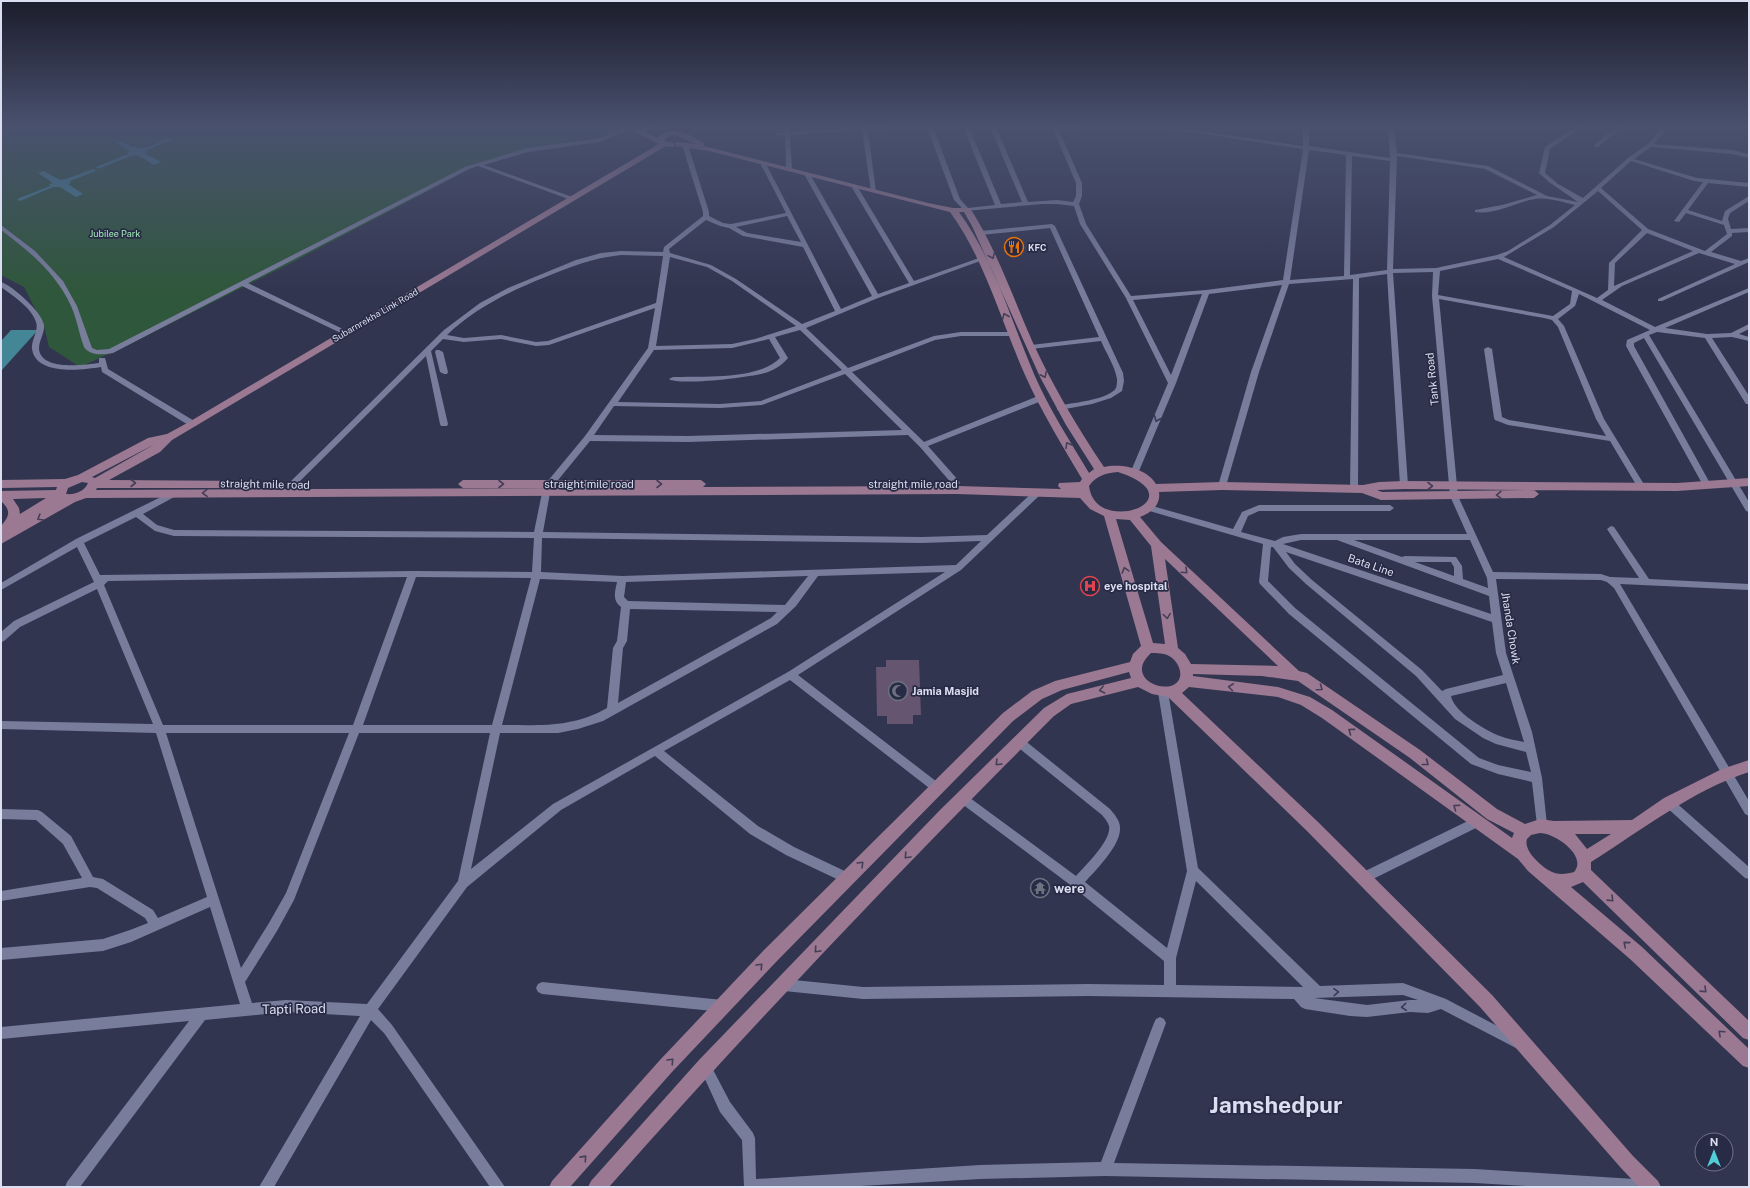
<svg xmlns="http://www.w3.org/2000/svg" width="1750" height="1188" viewBox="0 0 1750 1188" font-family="'Public Sans',sans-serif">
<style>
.green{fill:#2f573b}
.water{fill:#438696}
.building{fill:#655571}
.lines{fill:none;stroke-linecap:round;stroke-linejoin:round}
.street{fill:#787d9c;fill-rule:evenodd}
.secondary{fill:#9b7992;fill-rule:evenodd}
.oneway{stroke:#453e58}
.oneway2{stroke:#383b56}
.labels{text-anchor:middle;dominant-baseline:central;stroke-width:3.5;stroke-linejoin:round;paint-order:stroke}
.far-park-label{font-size:9px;fill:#a4ecb8;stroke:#282b45}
.far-poi-label{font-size:9px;font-weight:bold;fill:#dbdef0;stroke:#282b45;text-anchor:start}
.far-street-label{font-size:9px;fill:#dbdef0;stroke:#282b45}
.street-label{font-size:11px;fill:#dbdef0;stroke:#282b45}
.poi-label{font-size:11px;font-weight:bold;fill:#dbdef0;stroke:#282b45;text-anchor:start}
.near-poi-label{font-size:13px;font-weight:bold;fill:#dbdef0;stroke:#282b45;text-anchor:start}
.near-street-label{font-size:13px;fill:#dbdef0;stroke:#282b45}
.near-town-label{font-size:23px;font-weight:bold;fill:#dbdef0;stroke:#282b45}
</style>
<rect width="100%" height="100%" fill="#323550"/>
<path class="green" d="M1 127H673L622 131 530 149 472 168 291 263 130 344 80 367 49 347 44 326 24 287 1 275Z"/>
<path class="water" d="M168 138 172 140 146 150 148 152 144 153 161 162 154 165 138 155 131 156 98 169 96 167 128 154 127 153 130 151 116 143 121 141C144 153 145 148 168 138Z
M93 169 96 171 70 181 71 183 68 184 83 194 76 197 60 187H53L20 201 17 199 50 186 49 184 53 183 38 173 44 171 60 180 66 179Z
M11 330H38L1 371V341Z"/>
<path class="building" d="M886 660H919L921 715H913V724H887V716H877L876 667H886Z"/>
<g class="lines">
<path class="street" d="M627 127 633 128 600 142 528 152 484 165 575 198V200H571L478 166 469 169 248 283 347 331V335H345L242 286 113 353C103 355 90 356 84 347 79 334 77 319 71 306 56 273 29 251 1 230V225L35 251 63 281 77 306 92 348 97 350 109 349 465 167 527 148 599 138Z
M784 127H790V132L863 127H894L891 129 868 130 876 192 871 191 862 130 790 135 792 169 789 171 786 169 785 135 778 136 775 134 784 132Z
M927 127H933L960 199 968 208 995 205 963 127H969L1001 204 1022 202 990 127H996L1028 202 1057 200 1073 202 1076 196V183L1052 127H1083L1080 129 1059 130 1082 183V196L1079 204 1086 224 1131 296 1206 290 1283 280 1303 149 1156 127H1172L1303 146V127H1309V146L1390 158 1388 127H1394L1397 153 1488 166 1547 196 1578 202 1549 182 1539 173 1545 147 1575 127H1582L1550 149 1545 173 1558 184 1583 198 1628 158 1648 144 1662 127H1668L1654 144 1732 150 1749 154V158L1732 154 1651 147 1634 159 1697 178 1749 183V187L1708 183 1688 210 1722 221 1725 211 1749 196V201L1730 213 1728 219 1731 229 1749 228V232L1732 233V236L1711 252 1741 261 1749 258V262L1662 301H1658V299L1735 264 1699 253 1622 286 1602 300 1655 327 1749 288V292L1665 328 1707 334 1731 333 1749 324V329L1739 334 1749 337V341L1732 337 1712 338 1749 396V404H1746L1705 338 1657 332 1649 335 1749 502V512L1746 511 1644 338 1634 343V346L1711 485 1707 488 1704 487 1626 346 1627 340 1650 330 1579 294 1575 306 1558 319 1564 326 1604 419 1645 486 1641 489 1638 488 1610 441 1508 425 1495 420 1494 418 1484 349 1488 347 1492 349 1502 417 1509 420 1606 436 1596 419 1558 327 1552 320 1544 318 1439 299 1458 496 1493 572 1601 574 1610 577 1639 578 1607 529 1611 526 1614 527 1649 579 1749 584V590L1620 584 1749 801V816L1745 814 1614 588 1607 582 1601 580 1496 579 1506 653 1532 732 1542 778 1547 825 1546 829 1542 830 1538 829 1537 825 1532 782 1498 774 1471 764 1289 614 1260 584 1259 582 1263 544 1146 510 1145 508 1146 506 1149 505 1233 529 1242 512 1259 505H1390L1394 508 1390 511H1259L1248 516 1241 532 1275 541 1283 537 1301 534H1467L1450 496 1432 296 1433 272 1393 273 1408 485 1407 487 1404 488 1400 485 1387 274 1359 278 1358 488 1357 490H1351L1350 488 1353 279 1289 284 1259 372 1226 486 1222 489 1218 486 1251 372 1282 285 1209 294 1176 383 1139 471 1135 474 1131 471 1168 383 1126 298 1080 224 1074 206 1057 204H1042L965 211 954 200ZM1309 150 1346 155 1344 276 1290 280ZM1352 156 1390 161 1387 270 1350 275ZM1397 156 1485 169 1537 195 1502 205 1475 210V212C1496 215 1515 202 1535 199 1548 197 1562 202 1575 205L1550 225 1508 251 1497 255 1436 268 1393 269ZM1631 161 1694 181 1703 182 1674 221 1679 222 1686 213 1724 225 1727 234 1705 251 1648 229 1601 188ZM1598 191 1642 230 1609 263 1608 290 1597 298 1504 257 1554 227ZM1647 233 1693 251 1614 286 1615 263ZM1498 259 1572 291 1570 304 1553 316 1438 295 1440 271ZM1202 294 1171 375 1133 300ZM1301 540H1337L1489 596 1491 614 1283 544ZM1354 540H1470L1487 578 1488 588 1463 579 1462 566 1456 557 1405 556 1402 557ZM1271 547H1273L1289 568 1306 584 1416 676 1455 719 1483 738 1496 744 1526 752 1531 772 1498 765 1479 758 1295 608 1268 581ZM1286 552 1492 622 1496 653 1503 675 1446 689 1442 691 1422 670 1312 580 1295 564ZM1415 562H1451L1454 567V576ZM1506 683 1524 742C1516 740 1507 739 1500 736 1486 731 1453 711 1451 696Z
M1616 127H1622L1598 147H1594V145Z
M685 143 688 145 709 212V216L723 223 731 224 786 213 760 163 765 162 841 309 872 296 804 174 805 173 810 174 878 294 909 283 851 186 852 185 857 186 914 281 979 258H983V260L878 298 806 328 848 368 934 336 961 332H1014L1016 334 1012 336H961L935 340 852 372 924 442 1038 396H1044L1045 398 1044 400 928 446 959 481 960 483 956 486 953 485 920 447 908 435 688 442 590 441 554 485 550 493 543 532 922 537 987 535 1035 490H1041L1042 492 1041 494 961 570 798 675 941 785 942 788 941 791 937 793 933 791 790 680 664 751 758 826 794 847 851 874 853 878 851 882 847 883 843 882 786 855 750 834 655 756 561 810 467 887 378 1009 392 1025 505 1187H490L384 1033 371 1020 274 1187H259L360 1016 286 1012 205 1020 80 1187H65L67 1182 189 1021 1 1039V1027L240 1004 210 907 131 942 103 951 1 960V948L103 939 130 930 148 923 145 918 97 888 90 887 1 901V891L82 878 63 844 36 820 1 819V809L38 810 42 812 71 836 93 877 103 879 153 910 158 918 207 897 156 733 1 729V721L153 724 97 589 20 627 4 641 1 642V632L14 621 94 582 77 547 1 590V583L76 539 173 491 176 492 177 494 176 496 143 514 157 525 174 530 534 532 542 493 547 482 585 436 648 348 655 308 549 345 536 346 501 339 464 342 443 339 431 351 448 424 447 426H441L440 424 426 356 294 487 291 488 287 485 444 330 480 303 508 288 576 260 601 253 621 251 663 252 664 247 703 216V212L682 145ZM787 216 801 242 747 233 736 227ZM706 220 720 226 729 228 743 236 803 247 835 311 802 324 736 279 711 265 670 253 669 249ZM621 255 663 256 656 303 548 341 536 342 501 335 464 338 447 335C474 309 508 292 543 278 570 267 592 258 621 255ZM670 257 707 267 732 281 796 326 755 339 732 344 656 346ZM800 330 842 370 761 401 720 404 618 402 654 350 732 348 769 339 780 358C759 380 702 376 673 377L669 379C678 386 754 377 768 372 776 369 782 365 788 358L775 337ZM845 374 902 430 688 436 594 435 614 406 720 408 762 405ZM136 517 155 531 174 536 534 538 532 572 413 571 100 575 84 543ZM542 538 922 543 981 541 956 565 622 576 541 572ZM945 572 788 672 553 804 471 869 500 733H558L578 729 603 721 777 624 796 606 818 576ZM808 576 785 605 628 601 624 597 626 582ZM407 577 353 725H163L104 585 108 581ZM416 577 531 578 492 725H363ZM540 579 617 582C615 592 612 600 621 607L617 641 613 648 607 708C572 728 541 725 502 725ZM630 609 777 612 771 618 618 703 623 648 627 641ZM166 733H349L286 893 269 923 241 968ZM359 733H490L458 881 367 1004 286 1000 252 1003 245 982 277 931 294 900Z
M1052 224 1055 226 1123 373 1124 381 1122 391 1111 398 1092 404 1060 410H1057V406C1070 403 1109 400 1116 388 1117 385 1117 381 1117 379 1115 366 1106 353 1101 341L1031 349 1027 347 1031 345 1099 337 1050 228 981 235 978 233 981 231Z
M1 282C13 286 42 312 44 325 45 333 39 340 39 349 41 371 84 365 99 363V358H105L108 369 196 422 197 424 196 426H190L102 372 101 367C82 370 36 376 32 349 31 340 39 331 36 322 31 307 13 296 1 287Z
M436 350H439L443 352 448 372 447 374H444L440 372 435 352Z
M1163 688 1166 689 1168 692 1198 868 1320 986 1403 983 1446 999 1522 1039 1524 1043 1522 1047 1518 1049 1514 1047 1441 1009 1428 1013 1410 1012 1367 1017 1350 1016 1305 1009 1301 1007 1294 999 1088 996 863 999 784 991 780 989 778 985 780 981 784 979 863 987 1088 984 1164 985V961L1073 887 958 801 957 798 958 795 962 793 966 795 1076 876C1085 866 1112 840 1109 826 1108 822 1105 819 1102 815L1015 745 1014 742 1015 739 1019 738 1023 739 1110 809C1114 814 1120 820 1120 828 1121 845 1096 870 1085 882L1167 948 1187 871 1158 692 1160 689ZM1196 881 1303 987 1176 985V958ZM1403 995 1418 1000H1410L1367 1005 1314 998Z
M1669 798 1673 800 1749 867V879L1745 878 1665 806 1664 803 1665 800Z
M1476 817 1480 818 1481 822 1480 826 1367 882 1363 883 1359 882 1357 878 1359 874Z
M542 982 723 1000 727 1002 729 1006 727 1010 723 1012 542 994 538 992 536 988 538 984Z
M1160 1017 1164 1019 1166 1023 1114 1163 1475 1169 1650 1180 1655 1182 1657 1187H1543L1475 1183 1105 1176 980 1179 844 1187H744L742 1140 720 1112 699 1066 701 1062 705 1060 709 1062 730 1102 753 1133 755 1138 756 1179 980 1165 1101 1162 1154 1023 1156 1019Z"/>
<path class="secondary" d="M625 127H635L641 130 643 127H663L644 131 658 138C672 123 689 135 704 143V146L928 203 953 208H970C997 250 1013 298 1033 343 1053 386 1077 427 1104 467 1120 463 1147 468 1156 484L1222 482 1363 485 1379 482 1404 481 1677 483 1749 478V486L1677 491 1404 489 1377 490 1382 492 1534 490 1539 494 1534 498 1381 500 1362 493 1222 490 1159 492C1161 505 1151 513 1140 517L1161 542 1299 671 1307 673 1420 750 1497 809 1525 824 1540 819 1554 821 1632 820 1664 798 1722 769 1749 760V772C1691 791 1642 830 1591 862V870L1749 1021V1040L1743 1038 1583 882 1571 887 1642 947 1749 1049V1068L1743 1066 1630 959 1528 871 1518 859 1322 718 1301 705 1278 697 1189 687 1182 693 1317 821 1492 995 1633 1156 1658 1181 1661 1187H1639L1621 1168 1480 1007 1307 831 1168 697 1152 694 1138 687 1071 704 1054 716C901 869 752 1025 609 1187H588L591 1181 699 1060 940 810 1044 708 1067 694 1131 678 1129 672 1062 690 1042 699 1013 721 776 962 672 1072 570 1187H549L552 1181 660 1060 764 950 1003 713 1032 691 1055 681 1130 662 1133 654 1141 646 1104 516 1090 509 1080 498 957 494 86 498 75 502 1 544V526C10 516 11 510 1 501V491L56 490 57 487 1 488V480L65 479 78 475 148 438 167 434 189 422 659 144ZM672 135 678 136 695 144 678 142H675V146L709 151 950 212C985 260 1001 321 1025 375 1041 411 1062 445 1082 479L1080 482 1059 483 1058 486 1061 489 957 486 703 487 706 484 701 480H463L458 484 463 488H578L96 490 97 488H259L260 485 255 481 109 480 160 452 172 440 666 146 674 147V143L665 141V139ZM959 212H964L972 226 1040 377 1066 425 1094 469 1089 473C1070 441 1049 409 1034 374 1011 320 994 260 959 212ZM155 444 95 478 92 477ZM1118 472C1200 499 1095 538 1089 486 1096 476 1105 473 1118 472ZM82 482 88 483C85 491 75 495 66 494L68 488ZM46 498 20 514 19 508 13 499ZM1116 519 1130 520 1151 546 1165 644 1153 643ZM1165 559 1278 666 1191 664 1185 654 1178 648ZM1151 653C1157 653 1164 653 1169 656 1178 660 1186 677 1175 684 1162 693 1125 677 1151 653ZM1193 674 1262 676 1298 681 1410 758 1487 819 1514 833 1512 838 1332 710 1310 697 1278 687 1193 676ZM1540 833C1555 833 1588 856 1574 872 1568 874 1558 875 1552 872 1542 867 1523 851 1527 839L1531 835ZM1575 834H1611L1587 849Z"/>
</g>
<defs><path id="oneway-chevron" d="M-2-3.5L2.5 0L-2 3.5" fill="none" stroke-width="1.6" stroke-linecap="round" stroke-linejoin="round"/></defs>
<g class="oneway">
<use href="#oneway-chevron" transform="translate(992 256) rotate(66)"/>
<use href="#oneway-chevron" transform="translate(1005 316) rotate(-112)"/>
<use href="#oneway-chevron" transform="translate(1044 375) rotate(64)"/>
<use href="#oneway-chevron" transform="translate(1068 445) rotate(-120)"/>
<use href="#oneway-chevron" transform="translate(133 483)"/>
<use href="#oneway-chevron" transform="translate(501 484)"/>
<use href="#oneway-chevron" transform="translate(659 484)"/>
<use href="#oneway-chevron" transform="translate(1430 486)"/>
<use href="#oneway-chevron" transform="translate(205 493) rotate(179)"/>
<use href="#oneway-chevron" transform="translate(1499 495) rotate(178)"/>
<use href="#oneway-chevron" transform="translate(40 518) rotate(149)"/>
<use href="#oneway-chevron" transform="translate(1125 570) rotate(-106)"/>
<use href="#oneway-chevron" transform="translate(1185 571) rotate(43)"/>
<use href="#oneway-chevron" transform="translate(1167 616) rotate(82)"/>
<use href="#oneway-chevron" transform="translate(1231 687) rotate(-173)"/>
<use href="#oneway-chevron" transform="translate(1320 688) rotate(35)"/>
<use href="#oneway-chevron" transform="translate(1102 690) rotate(167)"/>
<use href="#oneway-chevron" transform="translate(1351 731) rotate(-144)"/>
<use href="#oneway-chevron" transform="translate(998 763) rotate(135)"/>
<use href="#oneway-chevron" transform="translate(1426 763) rotate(38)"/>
<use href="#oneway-chevron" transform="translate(1456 807) rotate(-144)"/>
<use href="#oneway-chevron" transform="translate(907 856) rotate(133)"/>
<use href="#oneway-chevron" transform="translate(861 864) rotate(-45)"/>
<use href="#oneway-chevron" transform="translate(1611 899) rotate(44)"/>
<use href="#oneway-chevron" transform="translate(1626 944) rotate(-139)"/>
<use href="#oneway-chevron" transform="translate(817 950) rotate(133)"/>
<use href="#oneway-chevron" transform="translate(760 966) rotate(-47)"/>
<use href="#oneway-chevron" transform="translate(1704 990) rotate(44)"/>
<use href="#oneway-chevron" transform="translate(1721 1033) rotate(-137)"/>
<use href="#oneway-chevron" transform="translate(671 1061) rotate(-47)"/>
<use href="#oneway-chevron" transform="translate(584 1158) rotate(-48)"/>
</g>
<g class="oneway2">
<use href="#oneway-chevron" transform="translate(1157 419) rotate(113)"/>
<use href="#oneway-chevron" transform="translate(1336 992) rotate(-2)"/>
<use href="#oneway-chevron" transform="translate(1404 1007) rotate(175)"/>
</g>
<linearGradient id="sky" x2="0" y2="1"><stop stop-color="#1c1d2c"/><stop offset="0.43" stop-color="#49516f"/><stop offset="1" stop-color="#49516f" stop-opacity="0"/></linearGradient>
<rect width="1750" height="293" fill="url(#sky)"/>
<defs>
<g id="restaurant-ring" transform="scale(1)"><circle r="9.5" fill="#282b45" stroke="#e8710a" stroke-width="1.5"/><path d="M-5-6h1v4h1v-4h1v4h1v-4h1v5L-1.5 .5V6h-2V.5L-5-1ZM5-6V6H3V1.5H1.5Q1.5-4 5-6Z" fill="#e8710a"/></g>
<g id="hospital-ring" transform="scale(1)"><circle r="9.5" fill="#282b45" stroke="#e0444e" stroke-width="1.5"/><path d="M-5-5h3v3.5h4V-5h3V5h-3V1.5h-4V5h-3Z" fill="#e0444e"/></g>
<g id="mosque-ring" transform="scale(1)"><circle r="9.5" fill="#282b45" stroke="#6b7280" stroke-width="1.5"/><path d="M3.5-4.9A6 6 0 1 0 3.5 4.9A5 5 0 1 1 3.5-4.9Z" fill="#6b7280"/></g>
<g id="temple-ring" transform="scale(1)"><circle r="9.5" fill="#282b45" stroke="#6b7280" stroke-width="1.5"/><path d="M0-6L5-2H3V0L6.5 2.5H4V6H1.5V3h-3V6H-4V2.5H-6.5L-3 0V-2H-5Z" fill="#6b7280"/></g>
</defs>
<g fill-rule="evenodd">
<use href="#restaurant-ring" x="1014" y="247"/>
<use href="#hospital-ring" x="1090" y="586"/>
<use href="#mosque-ring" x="898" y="691"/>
<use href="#temple-ring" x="1040" y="888"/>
</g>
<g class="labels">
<g class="far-park-label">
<text x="115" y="233">Jubilee Park</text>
</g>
<g class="far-poi-label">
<text x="1028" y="247">KFC</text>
</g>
<g class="far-street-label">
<text transform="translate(375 315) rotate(-30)">Subarnrekha Link Road</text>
</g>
<g class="street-label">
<text transform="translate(1432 379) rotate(-96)">Tank Road</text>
<text transform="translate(265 484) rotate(1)">straight mile road</text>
<text x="589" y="484">straight mile road</text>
<text x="913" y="484">straight mile road</text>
<text transform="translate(1371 565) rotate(19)">Bata Line</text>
<text transform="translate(1511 628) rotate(81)">Jhanda Chowk</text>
</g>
<g class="poi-label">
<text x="1104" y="586">eye hospital</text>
<text x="912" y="691">Jamia Masjid</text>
</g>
<g class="near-poi-label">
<text x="1054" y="888">were</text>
</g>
<g class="near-street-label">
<text transform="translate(294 1009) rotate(-1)">Tapti Road</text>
</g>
<g class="near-town-label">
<text x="1276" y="1104">Jamshedpur</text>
</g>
</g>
<rect width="1750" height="1188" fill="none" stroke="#dbdef0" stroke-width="4"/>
<g transform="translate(1714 1152)"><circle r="19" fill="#282b45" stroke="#707389"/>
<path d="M0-3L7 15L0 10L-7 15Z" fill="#52ccd6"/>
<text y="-6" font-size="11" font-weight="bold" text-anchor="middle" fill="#dbdef0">N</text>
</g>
</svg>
